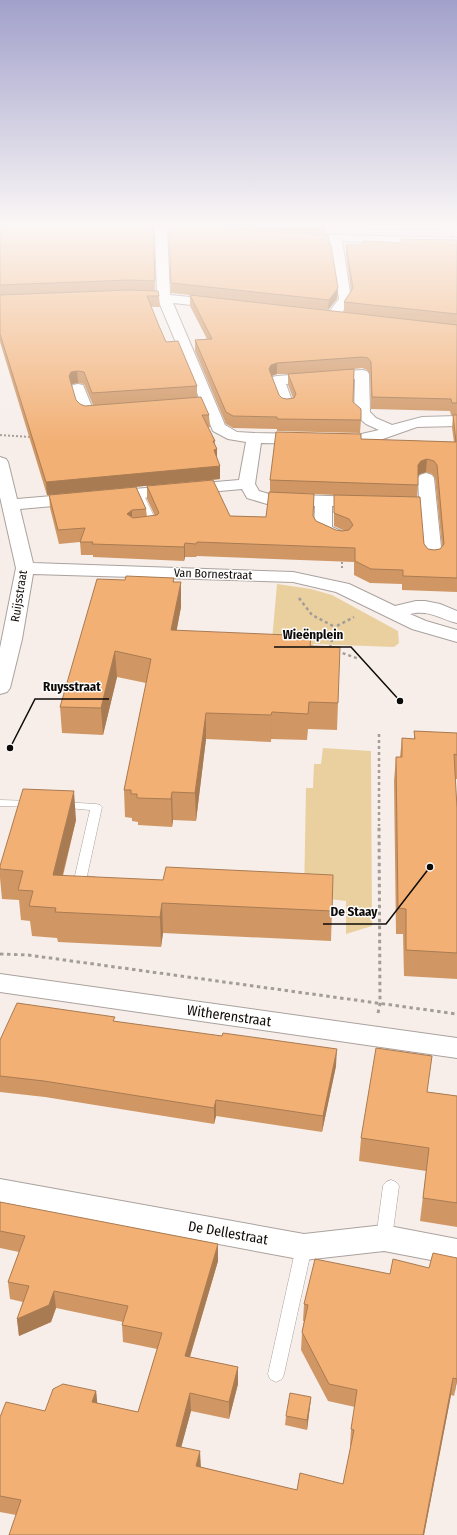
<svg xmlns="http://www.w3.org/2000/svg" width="457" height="1535" viewBox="0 0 457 1535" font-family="'Fira Sans Condensed',sans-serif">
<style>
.green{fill:#ead09f}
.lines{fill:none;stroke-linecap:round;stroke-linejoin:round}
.service-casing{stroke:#aaa29e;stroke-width:1}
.minor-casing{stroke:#aaa29e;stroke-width:2}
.tertiary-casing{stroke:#aaa29e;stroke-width:2}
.path-far2{stroke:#a39d9a;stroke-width:2;stroke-dasharray:2 2;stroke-linecap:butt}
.path-far1{stroke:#a39d9a;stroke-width:2.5;stroke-dasharray:3 3;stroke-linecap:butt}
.path{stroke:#a39d9a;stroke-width:3;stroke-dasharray:3.5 3.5;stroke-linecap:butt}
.service{fill:#fff;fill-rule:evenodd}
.minor{fill:#fff;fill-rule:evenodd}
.tertiary{fill:#fff;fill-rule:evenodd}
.wall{fill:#d09765;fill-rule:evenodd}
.shaded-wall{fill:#a97b52}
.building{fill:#f2b075;stroke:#a97b52}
.labels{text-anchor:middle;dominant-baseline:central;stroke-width:3;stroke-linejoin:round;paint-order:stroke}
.street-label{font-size:12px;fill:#0d0b09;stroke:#fffdfc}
.near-street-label{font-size:14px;fill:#0d0b09;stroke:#fffdfc}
.leader{fill:none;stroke:#0d0b09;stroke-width:1.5}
.callout-dot{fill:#0d0b09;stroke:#fffdfc;stroke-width:1.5}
.callout-label{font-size:13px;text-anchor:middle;font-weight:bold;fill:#0d0b09;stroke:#fffdfc;stroke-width:3;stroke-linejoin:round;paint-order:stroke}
</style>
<rect width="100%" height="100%" fill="#f7eeea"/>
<path class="green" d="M337 227 393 229 399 227H443L444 229 440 231 336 229Z
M277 584 311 589 332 595 398 631 399 643 394 647 313 644 312 655 271 652Z
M323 748 371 751 372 926 346 934V901L304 896 306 788H313L314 764H321Z"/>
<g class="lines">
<g class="service-casing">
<path id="service" d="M136 491H139L143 493 158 525 157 527 150 528 146 525 149 523 135 493Z
M0 800 33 801 37 802 39 804 37 806 33 807 0 806Z
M61 802 96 804 100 805 102 807 87 876 95 877 97 880 95 883H76L74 880 90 810 57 807 55 805 57 803Z
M391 1180 396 1182 399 1186 392 1238 390 1243 384 1244 378 1243 376 1238 383 1186 386 1182Z
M304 1240 310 1242 312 1247 284 1374 282 1379 276 1382 270 1379 268 1374 296 1247 298 1242Z"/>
</g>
<g class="minor-casing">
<path id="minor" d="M157 227H165L167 229 170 295 220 300 225 301 226 304 225 307 220 308 173 303 225 425 237 432 254 433 357 435 379 430 366 424 354 414 355 379 286 384 294 406 292 409 287 410 282 409 280 406 270 380 272 377 277 376 362 370 367 371 369 374 370 412 376 418 392 425 422 417 457 416V426L417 427 377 441 357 445 261 443 255 484 259 491 269 494 419 499 418 478 420 475 426 473 432 475 434 478 442 557 439 561 433 562 427 561 424 557 420 509 332 506V527L348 534 351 538 348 542 342 543 336 542 317 533 314 529 315 506 267 504 247 498 242 489 20 509 33 563 293 572 349 584 395 606 416 601H425L440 604 457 611V623C441 619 428 609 410 614L426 621 457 630V642L412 629 336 592 293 582 33 574 22 639 10 688 7 692 0 694V648L16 568 0 497V457L6 459 8 462 17 499 239 480 246 442 228 439 213 431 159 302 146 300 145 297 146 294H157L155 229Z
M449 227H457V237L453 236Z
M336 236 340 238 342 240 351 299 337 320H327L325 317 339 299 330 240 332 238Z
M78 384 83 385 92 407 114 408 117 411 114 414 86 417 81 415 71 388 73 385Z
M0 974 457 1038V1058L0 992Z
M0 1179 304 1234 384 1225 457 1239V1265L384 1251 304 1260 0 1203Z"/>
</g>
<g class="tertiary-casing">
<path id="tertiary" d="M116 227H192L203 229 205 231 203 233 199 234 122 230Z
M297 234 457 238V246L293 239 291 237 293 235Z"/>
</g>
<path class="path-far2" d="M0 435 31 437
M342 558V569"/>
<path class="path-far1" d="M299 598 312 615 335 627
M330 648 335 627 354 617
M337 651 359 659
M379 734V826"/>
<path class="path" d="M0 954 28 955 457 1014
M378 1013 380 1004 379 825"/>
<use href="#service" class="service"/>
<use href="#minor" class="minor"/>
<use href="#tertiary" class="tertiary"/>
</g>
<path class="wall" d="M0 227H153L155 291 159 296 160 307H151L166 342 197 386V398L209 415 210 427H208L215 441V445L217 449V460L220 479 47 495 0 342ZM78 383 84 384 93 405 85 406 80 404 76 400 71 385 72 384Z
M169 227 329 245 338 288 337 299 328 310 171 293Z
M211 227H326V234Z
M401 239 457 240V415H451L450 411 371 409 370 374 367 370 362 368 354 369 353 402 361 420 360 433 277 431V429L233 428 226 424 195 351V340L207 339 190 306V295L344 312V302L351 291 346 255V245H362L401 243ZM277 374H288V385L293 398 287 399 282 398 279 395 272 376Z
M453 415H457V592L402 590V584L370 583 354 575V562L197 556 196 557H185L184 561 93 557V555H81L80 542 59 544 50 508 49 495 146 509 147 517 155 516 147 499V486L230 516 266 517 270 492V480L361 439 454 442 452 428ZM426 472 432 474 435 478 442 547 440 549 434 550 428 549 424 544 417 497 418 485V475L420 474ZM296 493 334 495V526L345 531H342L336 530 316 521Z
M174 578V582L181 607 176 631 311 646 338 703 337 730 308 729 307 740 271 739V742L206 739 196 821 173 820 172 827 138 825V822L132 821V818L125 817 124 790 146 683 117 677 103 735 62 733 60 707 125 580Z
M414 731 457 733V779H455L457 808V979L404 976 403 934H396L394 781 396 757H400L402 738 414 739Z
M76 820 63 876 332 911 331 941 163 933 161 947 58 942 57 938 32 936 30 921 21 920 19 900 2 899 0 878V866Z
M115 1021 336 1066 322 1132 216 1116 214 1124 45 1097 0 1092V1040Z
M428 1092 457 1096V1227L420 1221 426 1171 359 1161 361 1138Z
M0 1202 218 1261 190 1357 238 1367V1384L229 1419 191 1411 181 1447 201 1467 297 1490 343 1484 351 1446H350L351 1429 355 1407 328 1401 301 1350 302 1332 304 1321H303L304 1304 390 1274 429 1268 457 1258V1381L454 1396 451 1395 424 1535 16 1515 0 1512V1417L45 1411 96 1391 97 1403 138 1412 157 1349 123 1342 122 1325 123 1322 56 1308 51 1322 19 1336 17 1319 23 1302 10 1299 8 1282 19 1252 0 1248Z
M311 1397 310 1406 307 1430 285 1425 286 1416Z"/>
<path class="shaded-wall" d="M338 288 337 299 328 310 329 300Z
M277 363V374L271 376 269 369 271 365Z
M77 371 78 383 72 384 70 388 69 376 71 372Z
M217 449V462L214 450Z
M427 459 426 472 420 474 417 477 418 465 421 461Z
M220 466V479L47 495 46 482Z
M132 510V523L127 514Z
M185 543V557L184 561V547Z
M181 582V607L172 656 171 630Z
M115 651 117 677 103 735 101 708Z
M272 712 271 739V742Z
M206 713V739L196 821 195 793Z
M74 791 76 820 55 905 53 875Z
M172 792 173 820 172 827 171 799Z
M162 903 163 933 161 947 160 917Z
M337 1049 336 1066 322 1132 323 1116Z
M216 1100V1116L214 1124V1108Z
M218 1244V1261L185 1373V1356Z
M54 1291 56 1308 51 1322 19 1336 17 1319Z
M238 1367V1384L229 1419V1402Z
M457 1377V1381L454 1396Z
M453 1378 451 1395 424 1535H423Z
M96 1391 98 1409 92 1402Z
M190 1393 191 1411 177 1463 176 1446Z
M311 1397 310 1406 307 1430V1420Z
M200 1451 201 1468 196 1466Z"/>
<path class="building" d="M0 227H153L155 281 130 280 0 285Z
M169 227H200L328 235 329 245H331L338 288 329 300 171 283Z
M401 239 457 240V314L344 302 353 288 346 245H362L364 241 402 243Z
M130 290 158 291 159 296H147L159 326 166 342 178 341 197 386 92 393 84 372 77 371 71 372 69 376 76 400 80 404 85 406 201 397 209 415H202L215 441H213L217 449 214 450 220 466 46 482 0 334V295Z
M190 295 457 325V403H452L451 399 372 397 371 362 368 358 362 357 277 363 271 365 269 369 279 395 282 398 287 399 294 398 296 394 288 374 354 369 353 402 361 409V420L277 419V417L233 416 226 412 195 340 212 339Z
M453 415H457V578L403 576V570L371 569 355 561V548L197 542 196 544 185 543 184 547 92 544 93 542H80L85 528 58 530 49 495 136 487 146 509 132 510 127 514 133 518 157 515 159 513 147 486 213 480 230 516 266 517 269 492 314 494 313 516 316 521 336 530 342 531 349 530 353 525 349 519 334 513V495L420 497 424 544 428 549 434 550 440 549 444 544 437 465 434 461 427 459 421 461 418 465V485L270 480 276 432 361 434V439L456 442Z
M126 576 174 578 173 582H181L171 630 311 636 310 646 340 647 338 703 309 702 308 714 272 712 271 715 206 713 195 793 172 792 171 799 137 798V794H131V790H124L151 659 115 651 101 708 60 707 97 579 125 580Z
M414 731 457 733V755L454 754 457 808V953L406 950V909L398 908 396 757H402V738L415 739Z
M23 789 74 791 53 875 163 880 166 867 333 875 332 911 162 903 160 917 55 912 56 908 29 906 33 891 18 890 23 871 0 869V866Z
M17 1003 115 1017 113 1021 222 1036 223 1033 337 1049 323 1116 216 1100 214 1108 44 1081 0 1076V1040Z
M376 1048 432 1056 427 1092 457 1096V1203L423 1198 429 1148 361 1138Z
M0 1202 218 1244 185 1356 238 1367 229 1402 190 1393 176 1446 200 1451 196 1466 297 1490 300 1473 343 1484 354 1430 351 1429 357 1390 329 1384 302 1332 308 1305 304 1304 315 1259 390 1274 393 1259 429 1268 433 1253 457 1258V1379L453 1378 423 1535H9L21 1500 0 1496V1417L6 1402 45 1411 53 1389 63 1384 96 1391 92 1402 138 1412 162 1333 122 1325 128 1306 54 1291 49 1305 17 1319 29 1286 8 1282 25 1236 0 1231Z
M290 1393 311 1397 307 1420 286 1416Z"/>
<linearGradient id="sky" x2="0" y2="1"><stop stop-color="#a1a0ca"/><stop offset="0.51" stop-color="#fbf7f6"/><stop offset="1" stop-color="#fbf7f6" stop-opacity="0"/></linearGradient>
<rect width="457" height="442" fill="url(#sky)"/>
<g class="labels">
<g class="street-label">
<text transform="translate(213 574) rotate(2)">Van Bornestraat</text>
<text transform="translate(19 596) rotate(-81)">Ruijsstraat</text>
</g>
<g class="near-street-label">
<text transform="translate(229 1016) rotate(8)">Witherenstraat</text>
<text transform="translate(228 1233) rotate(10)">De Dellestraat</text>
</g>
</g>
<path class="leader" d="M400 701L351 647H274M10 748L35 699H109M430 867L386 924H323"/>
<g class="callout-dot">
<circle cx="400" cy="701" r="4"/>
<circle cx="10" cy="748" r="4"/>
<circle cx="430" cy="867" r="4"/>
</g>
<g class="callout-label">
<text x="313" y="639">Wieënplein</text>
<text x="72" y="691">Ruysstraat</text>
<text x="354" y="916">De Staay</text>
</g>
</svg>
